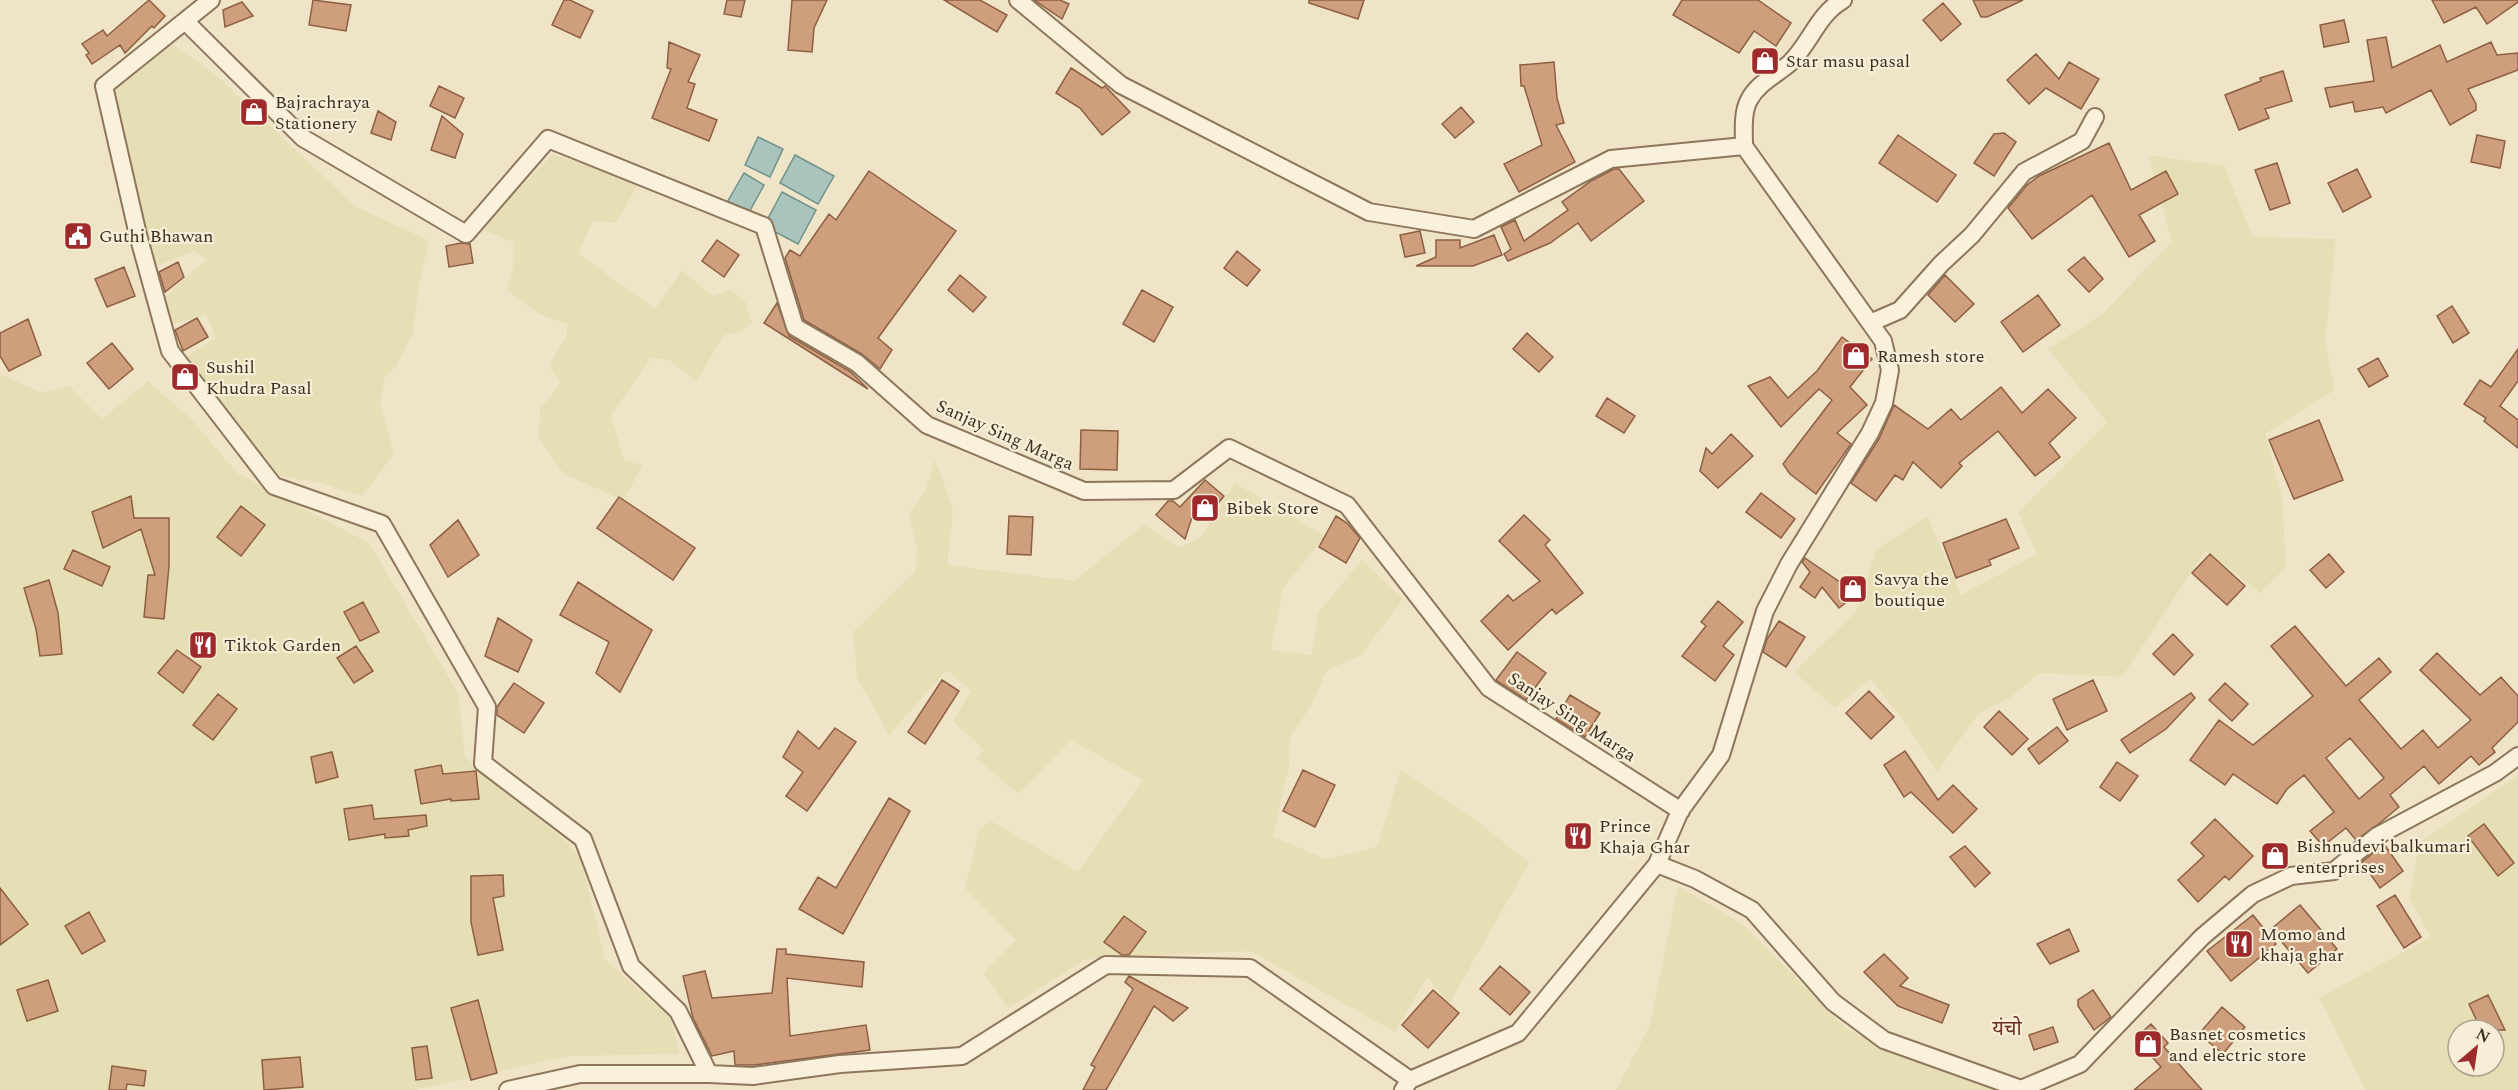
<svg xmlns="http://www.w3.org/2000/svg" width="2518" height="1090" viewBox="0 0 2518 1090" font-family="Spectral,'Noto Sans Devanagari',serif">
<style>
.farmland{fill:#e6deb5;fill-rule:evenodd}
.water{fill:#a9c4bc;stroke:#6f938a;stroke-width:1.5}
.building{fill:#cf9f7d;stroke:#8d5f41;stroke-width:1.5;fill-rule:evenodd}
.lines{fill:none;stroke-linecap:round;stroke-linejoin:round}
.street-casing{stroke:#8d765c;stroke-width:20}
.street{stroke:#faf1dc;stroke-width:16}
.labels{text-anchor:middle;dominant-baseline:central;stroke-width:4.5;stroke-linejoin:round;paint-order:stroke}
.poi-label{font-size:18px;fill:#3d2e20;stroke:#f7eed8;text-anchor:start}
.street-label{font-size:18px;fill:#3d2e20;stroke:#f7eed8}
.neighbourhood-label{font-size:20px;fill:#6b2e1e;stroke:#f7eed8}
</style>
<rect width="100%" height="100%" fill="#f0e4c8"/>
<path class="farmland" d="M171 43 217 76 355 206 429 241 419 283 413 332 397 365 385 377 380 403 394 454 362 496 321 483 280 476 183 359 216 338 206 315 169 325 163 299 206 259 194 251 149 269 111 91Z
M553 154 638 184 616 223 593 221 578 253 655 309 682 270 713 296 731 290 745 301 752 322 741 331 724 335 696 382 669 360 651 358 611 415 624 460 643 465 623 500 564 474 539 439 540 409 560 383 549 365 567 336V324L539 314 507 290 513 267 514 242 480 229Z
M2148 155 2224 166 2253 237 2336 239 2325 342 2335 390 2265 434 2282 497 2286 567 2260 593 2206 550 2122 677 2040 673 2011 697 1978 714 1937 772 1907 725 1870 678 1835 708 1794 672 1856 612 1876 550 1927 516 1961 595 2037 554 2018 513 2107 422 2048 349 2101 315 2172 242Z
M0 374 42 393 69 386 102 419 148 381 193 421 237 473 369 543 458 693 465 757 569 844 582 862 605 959 670 1018 680 1054 568 1056 415 1090H0Z
M935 460 953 510 947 565 1074 581 1145 524 1179 548 1202 536 1235 483 1325 536 1283 588 1271 650 1312 655 1318 613 1362 560 1403 599 1360 656 1327 670 1312 704 1290 737 1289 766 1273 837 1326 859 1377 847 1401 770 1476 820 1529 863 1449 1004 1427 977 1395 1032 1250 951 1086 959 1008 1008 984 973 1016 940 965 888 979 830 991 821 1078 872 1143 780 1071 740 1018 794 976 758 984 750 953 721 971 691 947 670 889 735 857 677 853 632 915 572 917 547 909 514 926 489Z
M2518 775V1090H2365L2319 998 2431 937 2409 898 2420 842ZM2458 1030H2494V1066H2458Z
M1678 886 1742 924 1847 1029 1886 1049 1997 1090H1616L1650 1025Z"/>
<path class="water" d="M758 137 783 149 770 177 745 165Z
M795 155 834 176 818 204 780 183Z
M744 173 764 185 746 218 725 206Z
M782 192 816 210 798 244 764 226Z"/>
<path class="building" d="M149 0 165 16 154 28 152 26 125 53 120 45 92 64 86 55 89 53 82 44 103 30 107 36Z
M313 0 351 5 346 31 309 25Z
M564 0H570L593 11 580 38 552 25Z
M727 0H745L741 17 724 14Z
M792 0H827L814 28 812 52 788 50Z
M944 0H980L1007 15 997 32Z
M1034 0H1060L1069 4 1062 19Z
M1309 0H1364L1358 19 1309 3Z
M1682 0H1758L1791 23 1776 46 1754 31 1739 53 1673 15Z
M1973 0H2023L1987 17H1981Z
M2432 0H2518V2L2487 24 2476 7 2444 23Z
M242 2 253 16 225 27 223 10Z
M1943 3 1961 24 1941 41 1923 20Z
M2344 20 2349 42 2324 47 2320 25Z
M2386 37 2392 68 2440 45 2447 62 2491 42 2497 55 2518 53V70L2468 89 2476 104V110L2450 125 2431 90 2386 113 2383 107 2355 112 2353 102 2330 107 2325 88 2374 81 2367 40Z
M669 42 700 55 688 82 695 84 687 108 717 120 709 141 652 118 671 69 667 68Z
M2036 54 2059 79 2069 62 2099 79 2081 109 2046 88 2029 104 2007 80Z
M1554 62 1557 98 1564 123 1556 125 1575 162 1519 192 1504 164 1542 145 1524 86H1521L1520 65Z
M1071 68 1102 88 1105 86 1130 112 1102 135 1080 108 1056 93Z
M2283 71 2292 101 2265 109 2269 118 2239 130 2225 95 2261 81 2260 78Z
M439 86 464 98 455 118 430 106Z
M1461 107 1474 122 1455 138 1442 124Z
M378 111 396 122 391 140 371 133Z
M442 116 463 134 455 158 431 150Z
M2004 133 2016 142 1994 176 1974 163 1994 134Z
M1898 135 1956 175 1937 202 1879 163Z
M2477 135 2505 141 2500 168 2471 162Z
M2109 143 2131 190 2166 171 2178 194 2139 215 2155 241 2129 257 2092 195 2032 239 2008 208 2027 185 2039 176Z
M2277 163 2290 203 2270 210 2255 170Z
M1614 169H1619L1644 201 1591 241 1578 223 1550 243 1508 261 1504 254 1511 249 1501 227 1515 220 1524 241 1568 210 1562 202 1591 181Z
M2357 169 2371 197 2343 212 2328 183Z
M869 171 956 231 878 338 892 350 880 369 862 354 804 320 785 258 790 250 800 256 829 214 836 220Z
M1420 231 1425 253 1405 257 1400 235Z
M1494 235 1502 255 1473 266H1416L1436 257V240H1460V248Z
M717 240 739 255 724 277 702 261Z
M461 243 470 244 473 263 449 267 446 246Z
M1237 251 1260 270 1247 286 1224 268Z
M2084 257 2103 279 2089 292 2068 270Z
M178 262 184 277 165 292 159 272Z
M124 267 135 296 107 307 95 279Z
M960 275 986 297 973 312 948 290Z
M1945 275 1974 304 1955 322 1928 295Z
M1142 290 1173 307 1154 342 1123 324Z
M2038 295 2060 325 2023 352 2001 322Z
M777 303 789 336 851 372 868 389 764 323Z
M2452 306 2469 333 2453 343 2437 316Z
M197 318 208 337 183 351 175 330Z
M28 319 41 355 9 371 0 356V333Z
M1527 333 1553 357 1539 372 1513 349Z
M1842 337 1872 359 1850 387 1867 405 1837 433 1851 444 1816 494 1790 474 1783 464 1832 400 1819 389 1781 427 1748 386 1770 377 1788 398 1817 371Z
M112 343 133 369 109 389 87 363Z
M2518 349V381L2500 406 2518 420V448L2484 421 2486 418 2464 404 2480 380 2491 387Z
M2378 358 2388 376 2369 387 2358 369Z
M2001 387 2022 413 2048 389 2076 418 2049 443 2060 457 2035 476 1998 431 1959 463 1962 466 1941 488 1913 462 1903 480 1895 475 1876 501 1851 483 1879 439 1894 405 1928 429 1951 409 1961 420Z
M1607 398 1635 416 1624 433 1596 416Z
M2319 420 2343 480 2294 499 2269 440Z
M1081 430 1118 431 1117 470 1080 469Z
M1731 434 1753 456 1718 488 1700 471 1706 448 1712 454Z
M1205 480 1224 496 1205 520 1194 511 1185 539 1156 515 1168 501H1173L1180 507Z
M1761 493 1795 519 1781 538 1746 512Z
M131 496 134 518H169V566L164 619 144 617 148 575H155L141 529 103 548 92 512Z
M619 497 695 548 673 580 597 528Z
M241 506 265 525 241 556 217 537Z
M1524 515 1550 540 1545 545 1583 593 1556 614 1552 609 1508 650 1481 621 1508 595 1513 601 1540 581 1499 541Z
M1009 516 1033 517 1031 555 1007 554Z
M1336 516 1347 523 1360 538 1346 563 1319 547Z
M2006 519 2019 548 1989 560 1991 565 1956 578 1943 543Z
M458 520 479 555 448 577 430 545Z
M73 550 110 567 102 586 64 569Z
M2210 554 2245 586 2227 605 2192 573Z
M2329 554 2344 572 2326 588 2310 570Z
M1805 558 1840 582 1846 578 1858 593 1839 608 1822 587 1815 598 1800 587 1810 572 1802 562Z
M49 580 58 613 62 654 40 656 36 629 24 588Z
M578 582 652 630 620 692 596 673 609 642 560 615Z
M1718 601 1743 622 1723 646 1734 655 1715 681 1682 656 1706 626 1701 622Z
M363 602 379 632 360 641 344 612Z
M498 618 532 640 518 672 485 656Z
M1779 621 1805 637 1786 667 1763 652 1767 639Z
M2295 626 2346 686 2379 658 2391 672 2359 700 2401 749 2423 730 2438 748 2471 720 2420 670 2437 653 2480 695 2501 677 2518 696V722L2492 748 2495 752 2479 765 2471 756 2439 784 2424 766 2390 795 2399 807 2381 822 2356 840 2346 828 2323 846 2310 831 2334 812 2304 775 2287 789 2277 804 2233 774 2225 785 2190 760 2219 720 2253 745 2313 696 2271 646ZM2350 738 2384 778 2359 799 2326 758Z
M2173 634 2193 655 2174 675 2153 654Z
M356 646 373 671 354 683 337 658Z
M177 650 201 667 183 693 158 673Z
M1517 652 1546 673 1526 700 1496 680Z
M942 680 959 691 925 744 908 732Z
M2093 680 2107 711 2067 730 2053 699Z
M514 683 544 703 524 733 497 715V707Z
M2225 683 2248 704 2232 721 2209 700Z
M1869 691 1894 717 1871 739 1846 713Z
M2191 693 2195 698 2166 729 2130 753 2121 740Z
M218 694 237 709 213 740 193 725Z
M1570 695 1600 713 1585 737 1556 719Z
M1999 711 2028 739 2012 755 1984 727Z
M2057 727 2068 741 2039 764 2028 749Z
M835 728 856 742 807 811 786 796 803 772 783 757 798 731 819 749Z
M1905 751 1938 800 1953 785 1977 809 1953 833 1911 792 1904 797 1884 765Z
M332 752 338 777 316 783 311 757Z
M2117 762 2138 776 2120 801 2100 787Z
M441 765 443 774 476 771 479 799 451 801V799L421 804 415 770Z
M1303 770 1335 785 1315 827 1283 811Z
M889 798 910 811 843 934 799 909 818 877 836 888Z
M372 805 374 819 426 815 427 826 408 830 409 836 385 838V834L349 840 344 809Z
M2215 819 2253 856 2229 880 2225 876 2198 902 2178 880 2204 856 2191 843Z
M2484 824 2514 863 2498 876 2468 836Z
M2384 844 2403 871 2380 888 2362 862Z
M1965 846 1990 873 1975 887 1950 857Z
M503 875 504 896 493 898 503 950 478 955 471 922V876Z
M0 888 28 924 0 945Z
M2395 895 2421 937 2404 948 2377 906Z
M2300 905 2337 949 2308 973 2271 929Z
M89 912 105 941 82 954 65 926Z
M2253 915 2276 944 2231 981 2207 951Z
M1124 916 1146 932 1129 955H1122L1104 942Z
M2069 929 2079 951 2050 964 2037 944Z
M777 949H786V954L864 962 862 987 787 978 790 1036 866 1025 870 1050 754 1065H735L734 1051 712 1056 693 1018 683 976 705 971 712 998 772 993Z
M1884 954 1908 978 1900 986 1949 1005 1942 1023 1898 1006 1864 972Z
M1500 966 1530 992 1510 1015 1480 989Z
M1129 976 1188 1008 1173 1021 1154 1006 1106 1090H1083L1095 1067 1091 1065 1133 989 1125 982Z
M48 980 58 1011 27 1021 17 990Z
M1433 990 1459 1013 1428 1048 1402 1025Z
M2093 990 2111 1017 2094 1030 2078 1006V1000Z
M2488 995 2505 1030H2481L2469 1004Z
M478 1000 497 1073 471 1080 451 1008Z
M2222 1007 2245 1027 2223 1054 2199 1034Z
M2151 1024 2168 1043 2164 1047 2202 1090H2134L2161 1067 2135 1038Z
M2053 1027 2058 1042 2034 1050 2029 1035Z
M427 1046 432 1078 416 1080 412 1048Z
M300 1057 303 1087 264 1090 262 1060Z
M112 1066 146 1071 144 1086 127 1084 126 1090H109Z"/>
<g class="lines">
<g class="street-casing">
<path id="street" d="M211 0 104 86 138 235 170 351 274 486 382 524 487 707 483 763 583 839 631 966 678 1011 709 1074 753 1076 840 1064 962 1056 1106 965 1250 968 1410 1080
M1018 0 1121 85 1369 212 1474 229 1611 159 1744 146
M185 21 303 138 466 234 548 139 764 226 795 327 857 363 927 425 1084 491 1174 490 1229 448 1347 505 1489 688 1681 811
M1870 323 1900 310 1941 264 1972 235 2024 172 2082 141 2095 117
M1657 864 1680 811 1721 755 1765 611 1789 564 1870 433 1884 403 1890 370 1883 341 1744 146C1744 132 1742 113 1749 100 1758 83 1776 75 1790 63 1811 42 1818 14 1843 0
M508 1090 580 1074H709
M1403 1090 1410 1080 1518 1033 1657 864 1695 879 1752 910 1833 1002 1884 1040 2021 1089 2080 1064 2202 937 2253 894 2291 876 2334 871 2377 836 2495 773 2518 756"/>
</g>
<use href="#street" class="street"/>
</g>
<defs>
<g id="shop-square" transform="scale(1.5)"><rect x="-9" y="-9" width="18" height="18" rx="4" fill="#9e2a2b" stroke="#f7eed8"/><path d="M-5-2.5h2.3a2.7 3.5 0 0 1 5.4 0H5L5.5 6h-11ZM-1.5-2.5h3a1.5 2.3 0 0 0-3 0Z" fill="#fff"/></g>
<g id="civic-square" transform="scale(1.5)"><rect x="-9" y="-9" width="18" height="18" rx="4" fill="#9e2a2b" stroke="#f7eed8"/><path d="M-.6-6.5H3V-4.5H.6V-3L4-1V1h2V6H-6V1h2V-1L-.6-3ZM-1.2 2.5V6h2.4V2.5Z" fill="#fff"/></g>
<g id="restaurant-square" transform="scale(1.5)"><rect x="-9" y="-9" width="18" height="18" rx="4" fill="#9e2a2b" stroke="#f7eed8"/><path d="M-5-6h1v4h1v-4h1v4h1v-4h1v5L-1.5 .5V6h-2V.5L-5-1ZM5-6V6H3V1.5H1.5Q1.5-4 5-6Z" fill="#fff"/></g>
</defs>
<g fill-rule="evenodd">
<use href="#shop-square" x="1765" y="61"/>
<use href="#shop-square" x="254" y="112"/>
<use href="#civic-square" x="78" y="236"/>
<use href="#shop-square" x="1856" y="356"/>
<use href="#shop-square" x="185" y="377"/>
<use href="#shop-square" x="1205" y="508"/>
<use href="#shop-square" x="1853" y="589"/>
<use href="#restaurant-square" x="203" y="645"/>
<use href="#restaurant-square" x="1578" y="836"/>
<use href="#shop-square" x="2275" y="856"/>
<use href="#restaurant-square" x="2239" y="944"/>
<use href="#shop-square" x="2148" y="1044"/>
</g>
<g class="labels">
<g class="poi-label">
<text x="1786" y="61">Star masu pasal</text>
<text x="275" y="102">Bajrachraya<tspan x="275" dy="21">Stationery</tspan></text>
<text x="99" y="236">Guthi Bhawan</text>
<text x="1877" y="356">Ramesh store</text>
<text x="206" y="367">Sushil<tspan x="206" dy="21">Khudra Pasal</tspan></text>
<text x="1226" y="508">Bibek Store</text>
<text x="1874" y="579">Savya the<tspan x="1874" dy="21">boutique</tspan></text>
<text x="224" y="645">Tiktok Garden</text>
<text x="1599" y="826">Prince<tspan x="1599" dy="21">Khaja Ghar</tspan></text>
<text x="2296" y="846">Bishnudevi balkumari<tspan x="2296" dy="21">enterprises</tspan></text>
<text x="2260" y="934">Momo and<tspan x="2260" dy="21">khaja ghar</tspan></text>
<text x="2169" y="1034">Basnet cosmetics<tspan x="2169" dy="21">and electric store</tspan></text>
</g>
<g class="street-label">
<text transform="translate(1005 435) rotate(24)">Sanjay Sing Marga</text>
<text transform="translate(1572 717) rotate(33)">Sanjay Sing Marga</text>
</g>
<g class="neighbourhood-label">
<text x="2007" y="1029">यंचो</text>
</g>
</g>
<g transform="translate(2476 1048) rotate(29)"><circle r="28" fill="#f7eed8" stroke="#ada18e" stroke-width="1.5"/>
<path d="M0-4.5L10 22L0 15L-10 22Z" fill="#9e2a2b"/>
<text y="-9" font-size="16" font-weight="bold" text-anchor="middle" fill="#3d2e20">N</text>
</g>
</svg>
